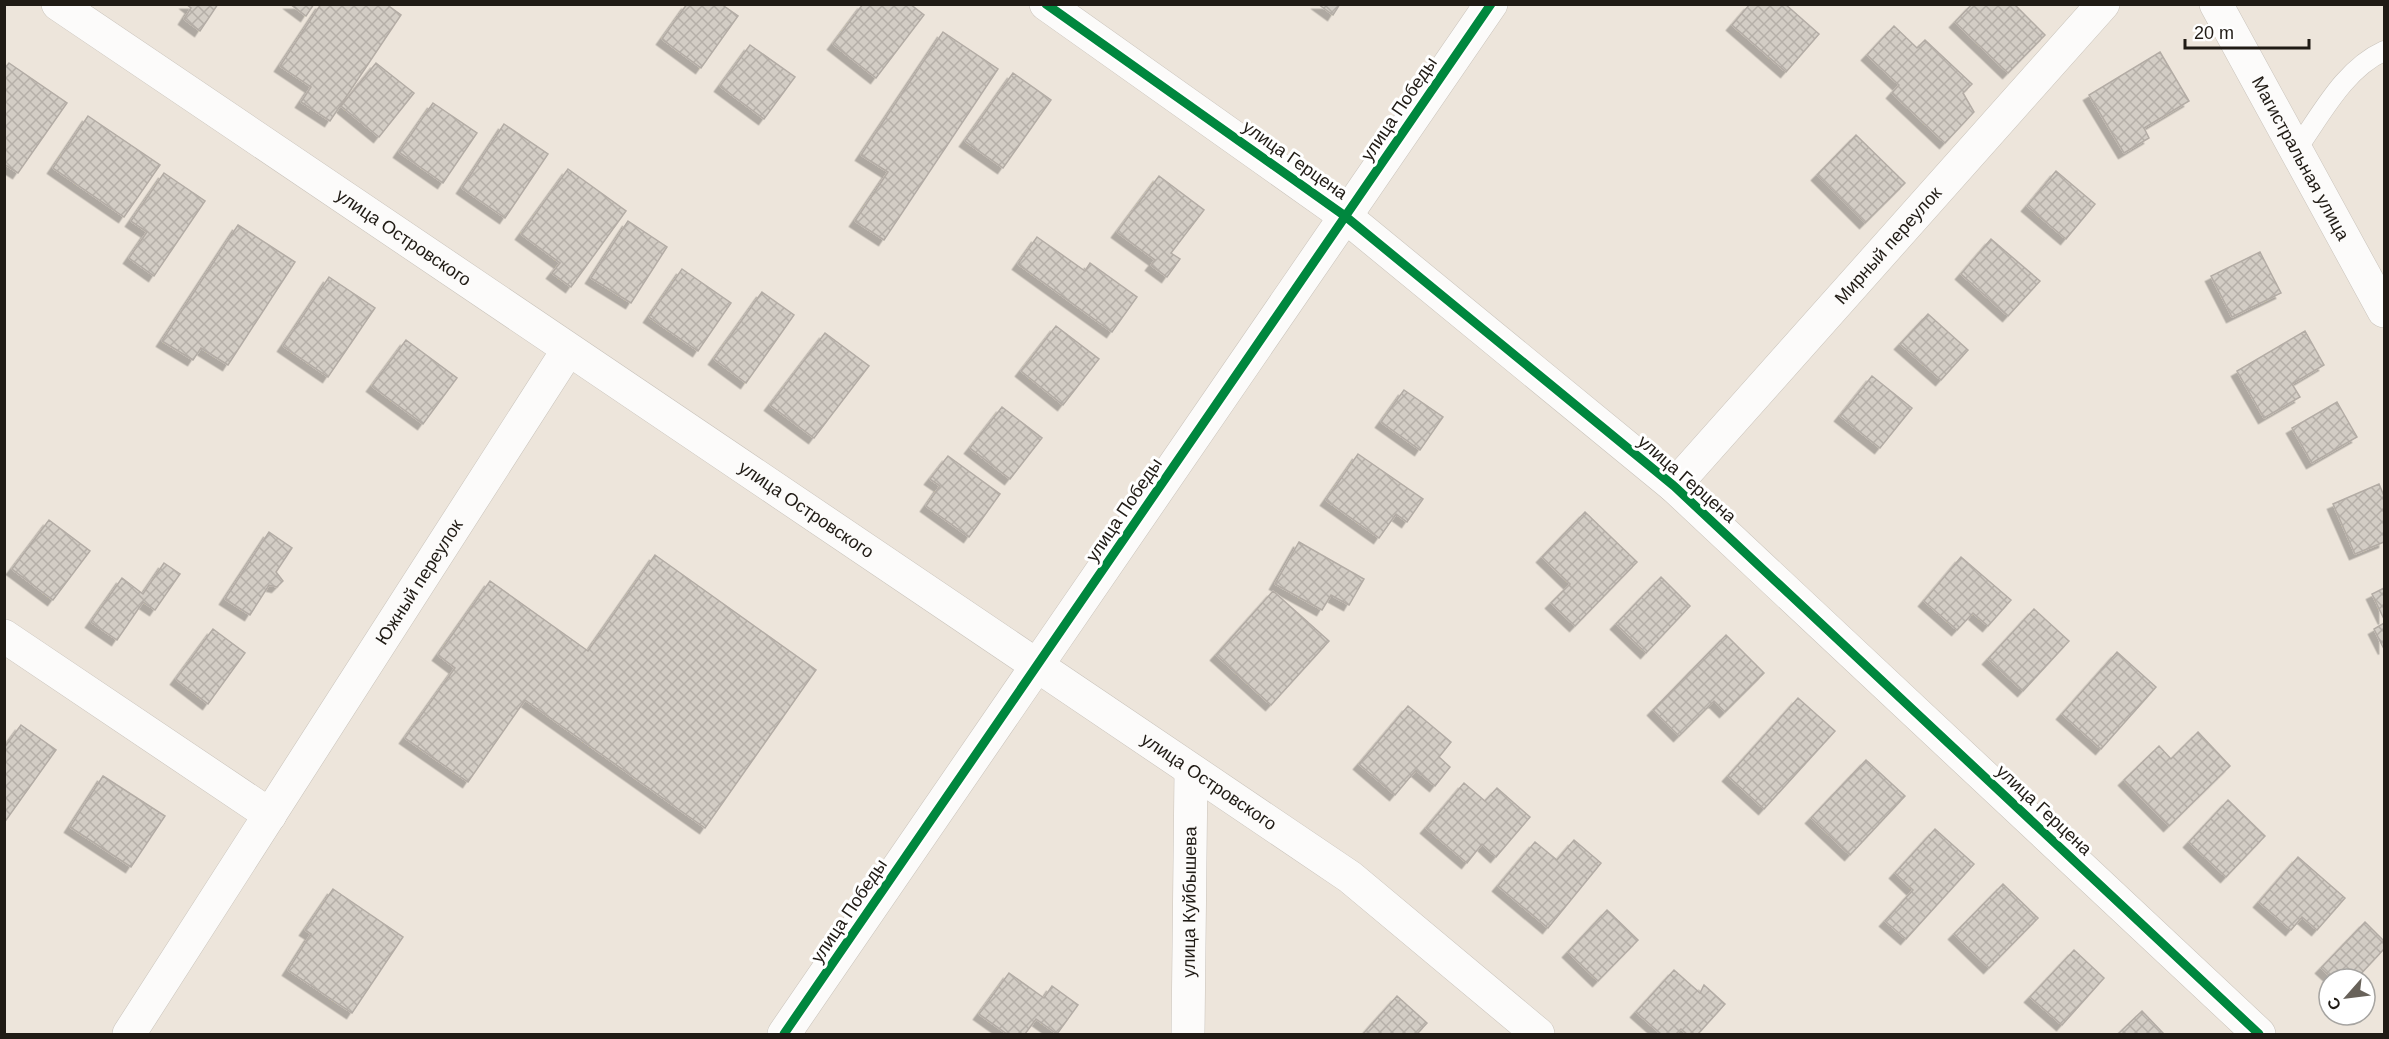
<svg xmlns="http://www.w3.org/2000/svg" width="2389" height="1039" font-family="Arial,sans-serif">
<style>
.building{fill:url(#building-cross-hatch);stroke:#b3aca5;stroke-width:1.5;filter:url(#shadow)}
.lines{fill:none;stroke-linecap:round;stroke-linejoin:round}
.lane-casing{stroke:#c9c3bb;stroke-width:21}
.street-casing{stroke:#c9c3bb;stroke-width:34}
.primary-casing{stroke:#c9c3bb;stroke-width:34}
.lane{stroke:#fcfbfa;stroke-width:20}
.street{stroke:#fcfbfa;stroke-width:33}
.primary{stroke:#fcfbfa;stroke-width:33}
.cycleway-casing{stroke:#fff;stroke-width:13}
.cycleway{stroke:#00873e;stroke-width:9}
.labels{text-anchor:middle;stroke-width:6;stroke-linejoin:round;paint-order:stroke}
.street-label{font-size:18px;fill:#201b15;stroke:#fff}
</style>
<defs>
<pattern id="building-cross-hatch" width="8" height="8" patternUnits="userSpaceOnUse" patternTransform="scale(1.5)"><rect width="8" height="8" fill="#d3cdc5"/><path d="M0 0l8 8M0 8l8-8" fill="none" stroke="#b5afa8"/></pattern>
<filter id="shadow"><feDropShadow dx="-5.5" dy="5.5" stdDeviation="0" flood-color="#0004"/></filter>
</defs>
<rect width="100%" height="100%" fill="#ede5db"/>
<path class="building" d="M186 4H218L200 31 184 19 191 8Z
M290 4H314L306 16Z
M321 4H386L401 15 330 121 301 102 311 87 280 66Z
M687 4H721L738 16 701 68 662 39Z
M863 4H910L924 15 876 78 833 44Z
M1318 4H1340L1333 15Z
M1750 4H1785L1819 34 1786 72 1732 25Z
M1972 4H2014L2045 35 2008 73 1955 22Z
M1894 26 1917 48 1925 40 1972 84 1963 93 1974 112 1945 143 1892 93 1899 85 1867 55Z
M943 32 998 69 884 240 855 221 888 172 861 155Z
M750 45 795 77 764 119 720 86Z
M2160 52 2189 101 2144 128 2149 138 2124 153 2089 95Z
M9 63 67 103 18 173 4 164V69Z
M376 63 414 93 379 137 341 106Z
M1013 73 1051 100 1003 168 965 141Z
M433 103 477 133 443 183 399 152Z
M88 116 160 165 124 217 53 168Z
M504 124 548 154 505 218 462 188Z
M1856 135 1905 183 1865 223 1817 175Z
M568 169 626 211 571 287 552 273 560 263 521 234Z
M2056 171 2095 204 2066 239 2027 206Z
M164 173 205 201 154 276 129 258 147 232 131 221Z
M1159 176 1204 210 1171 253 1180 259 1167 277 1151 265 1155 260 1117 232Z
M628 221 667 247 631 303 591 278Z
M238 225 295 262 228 365 201 348 193 360 162 341Z
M1037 237 1085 271 1090 263 1137 297 1112 332 1018 264Z
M1991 239 2040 281 2008 316 1961 274Z
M2260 252 2281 293 2232 317 2211 276Z
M682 269 731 303 698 351 649 317Z
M329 277 375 308 328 377 283 346Z
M762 292 794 315 746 383 714 359Z
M1928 314 1968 350 1941 380 1900 344Z
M1056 326 1099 359 1063 405 1021 371Z
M2305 331 2324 365 2292 384 2300 397 2264 418 2237 371Z
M825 333 869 366 814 438 770 405Z
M406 340 457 378 423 424 372 386Z
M1872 376 1912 408 1880 448 1840 416Z
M1404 390 1443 417 1420 450 1381 422Z
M2337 402 2357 437 2312 463 2292 428Z
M1002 407 1042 438 1010 479 970 448Z
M1358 454 1423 499 1407 522 1396 514 1379 538 1326 500Z
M948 456 1000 494 969 537 926 506 940 486 930 479Z
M2379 484 2384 496V542L2355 554 2333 504Z
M1585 512 1637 562 1575 626 1551 603 1570 584 1542 557Z
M49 520 90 551 53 600 12 569Z
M269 532 292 548 276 572 283 581 277 587 269 585 250 615 225 599Z
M1299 542 1364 579 1349 605 1331 595 1322 610 1275 584Z
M655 555 816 670 705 828 525 700 468 782 405 738 455 668 438 655 490 581 588 651Z
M1961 557 2011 600 1988 626 1973 613 1957 630 1924 601Z
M164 563 180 574 155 610 143 602 117 640 91 622 122 578 143 594Z
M1661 577 1690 606 1646 653 1616 624Z
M2384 588V619L2372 594Z
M1273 591 1329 641 1271 705 1216 655Z
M2034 609 2069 641 2023 691 1988 659Z
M2384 623V649L2374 629Z
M213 629 245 653 208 704 176 679Z
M1726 635 1764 673 1725 712 1714 701 1679 736 1653 710Z
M2117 652 2156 687 2101 749 2062 714Z
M1798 698 1835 731 1764 809 1728 776Z
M1408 706 1451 742 1439 757 1450 767 1435 786 1416 770 1395 795 1359 764Z
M21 725 56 750 4 823V748Z
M2198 732 2230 766 2169 826 2124 780 2159 746 2171 759Z
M1866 760 1905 796 1850 855 1811 818Z
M103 776 165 816 131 867 70 827Z
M1464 783 1485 801 1497 788 1530 817 1496 857 1482 844 1467 863 1426 828Z
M2228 800 2265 836 2226 877 2189 842Z
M1935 829 1974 864 1906 939 1885 921 1913 890 1895 873Z
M1574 840 1601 863 1548 928 1498 886 1535 842 1557 860Z
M2298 857 2345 898 2317 930 2302 917 2291 930 2259 902Z
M2003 884 2038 918 1989 968 1954 934Z
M333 889 403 937 352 1013 288 970 311 934 305 930Z
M1607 910 1638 940 1598 981 1568 952Z
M2365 922 2384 941V949L2356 979H2333L2321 968Z
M2074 950 2104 978 2062 1025 2030 997Z
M1674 970 1700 993 1704 985 1725 1004 1698 1034H1687L1681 1029 1676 1034H1661L1636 1012Z
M1009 973 1044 998 1052 986 1078 1005 1057 1034 1036 1019 1025 1034H1007L979 1014Z
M1397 996 1427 1023 1417 1034H1363Z
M2142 1011 2164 1034H2118Z"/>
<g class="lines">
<defs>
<path id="lane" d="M2296 150C2321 115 2344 69 2384 51"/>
<g id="street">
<path d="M1046 4 1345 216 1674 486 2259 1034"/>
<path id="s1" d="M2216 4 2384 311"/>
<path id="s2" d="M1674 486 2103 4"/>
<path d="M4 636 270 815"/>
<path id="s3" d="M129 1034 568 350"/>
<path d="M784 1034 1491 4"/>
<path id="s4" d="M1188 1034 1191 771"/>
</g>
<g id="primary">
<path id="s5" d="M58 4 1350 877 1538 1034"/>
</g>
</defs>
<use href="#lane" class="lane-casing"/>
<use href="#street" class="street-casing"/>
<use href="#primary" class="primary-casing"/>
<use href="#lane" class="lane"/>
<use href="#street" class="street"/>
<use href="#primary" class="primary"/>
<defs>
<path id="cycleway" d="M1046 4 1345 216 1674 486 2259 1034
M784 1034 1491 4"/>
</defs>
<use href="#cycleway" class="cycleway-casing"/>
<use href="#cycleway" class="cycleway"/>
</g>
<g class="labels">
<g class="street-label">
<text transform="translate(1399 109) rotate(-56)" y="6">улица Победы</text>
<text dy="6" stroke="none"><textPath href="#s1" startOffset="176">Магистральная улица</textPath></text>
<text transform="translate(1295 160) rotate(35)" y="6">улица Герцена</text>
<text dy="6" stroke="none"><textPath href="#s5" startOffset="417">улица Островского</textPath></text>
<text dy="6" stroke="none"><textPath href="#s2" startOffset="322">Мирный переулок</textPath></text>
<text transform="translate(1687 479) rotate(41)" y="6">улица Герцена</text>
<text transform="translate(1124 510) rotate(-56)" y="6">улица Победы</text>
<text dy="6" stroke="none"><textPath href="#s5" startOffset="903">улица Островского</textPath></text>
<text dy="6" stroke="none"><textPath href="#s3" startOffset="537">Южный переулок</textPath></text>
<text dy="6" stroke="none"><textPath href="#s5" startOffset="1389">улица Островского</textPath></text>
<text transform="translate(2044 810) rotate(43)" y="6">улица Герцена</text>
<text dy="6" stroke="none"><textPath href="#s4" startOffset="132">улица Куйбышева</textPath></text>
<text transform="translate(849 911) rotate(-56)" y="6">улица Победы</text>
</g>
</g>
<rect width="2389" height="1039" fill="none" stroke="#201b15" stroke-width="12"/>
<g transform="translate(2347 997) rotate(242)"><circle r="28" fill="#ffffff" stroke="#a6a4a1" stroke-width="1.5"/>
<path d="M0-4.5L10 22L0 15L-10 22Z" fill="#68625a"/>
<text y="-9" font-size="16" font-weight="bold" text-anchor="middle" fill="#201b15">С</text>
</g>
<path d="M2185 39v9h124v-9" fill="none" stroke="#201b15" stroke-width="3"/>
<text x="2194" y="39" font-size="18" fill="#201b15" stroke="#ffffff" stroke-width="4.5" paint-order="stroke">20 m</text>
</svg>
